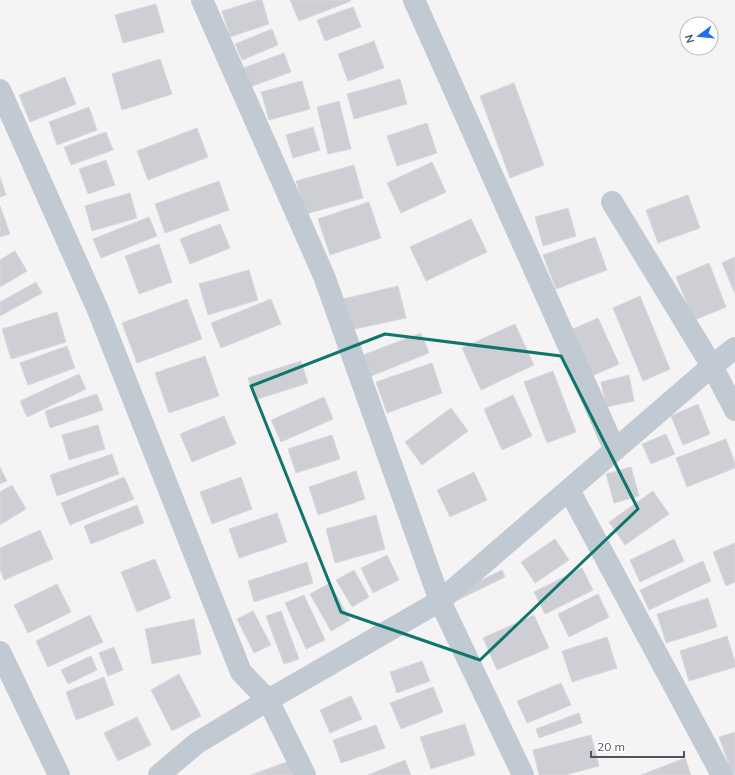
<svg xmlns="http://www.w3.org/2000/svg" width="735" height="775" font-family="Mulish,sans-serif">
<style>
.building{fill:#cdcfd5;stroke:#d7d9de}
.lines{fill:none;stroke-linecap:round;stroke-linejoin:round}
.minor{stroke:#c1cad2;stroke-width:22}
.marked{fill:none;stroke:#0f766e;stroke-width:3;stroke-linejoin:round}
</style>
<rect width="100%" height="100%" fill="#f5f3f3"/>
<path class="building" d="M258 0H262L269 24 230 37 222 11Z
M290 0H350L351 1 299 21Z
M156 4 164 32 123 43 115 15Z
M353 7 361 27 325 41 317 20Z
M272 29 278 45 242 60 235 44Z
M374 41 384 68 348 81 338 54Z
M284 53 291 72 250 87 243 68Z
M160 59 172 94 122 110 112 74Z
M65 77 76 104 30 122 19 95Z
M400 79 407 104 354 119 347 94Z
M302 81 310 109 269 120 261 92Z
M514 83 544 165 510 178 480 96Z
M339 101 351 149 328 154 317 107Z
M89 107 97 130 57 145 49 122Z
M427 123 437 153 397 166 387 136Z
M313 127 320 150 293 158 286 135Z
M197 128 208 157 148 180 137 151Z
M106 132 113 150 71 165 64 147Z
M106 160 115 185 88 194 79 169Z
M432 162 446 192 401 213 387 183Z
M354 165 363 198 306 214 296 181Z
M0 177 6 195 0 197Z
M219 181 229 210 165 233 155 204Z
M130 193 137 218 92 231 85 206Z
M688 195 700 228 658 243 646 210Z
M369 202 381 238 330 255 318 219Z
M0 206 10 234 0 237Z
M568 208 576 236 543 246 535 217Z
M149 217 157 236 101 258 93 239Z
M471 219 487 252 426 281 410 247Z
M220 224 230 248 190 264 180 239Z
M595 237 607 270 556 289 543 255Z
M159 244 172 282 139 294 125 256Z
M15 251 27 271 0 287V260Z
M735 257V294L722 263Z
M709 263 726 307 694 320 676 277Z
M249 270 258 300 208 315 199 284Z
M36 282 42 293 0 316V302Z
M398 286 406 318 350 330 343 299Z
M640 296 670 369 643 381 613 308Z
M187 299 202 339 137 363 122 323Z
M271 299 281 324 221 348 211 323Z
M57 312 66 342 11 359 2 329Z
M598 318 619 364 592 376 571 330Z
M515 324 534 365 481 390 462 348Z
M421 333 429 353 371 376 363 355Z
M67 346 75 368 28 385 20 363Z
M205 356 219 396 169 413 155 373Z
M301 361 308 383 255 400 248 378Z
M432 363 442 393 387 413 376 382Z
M553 371 576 432 547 443 524 382Z
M79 374 86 389 27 417 20 401Z
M629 375 634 401 606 407 601 382Z
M97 394 103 410 50 428 45 411Z
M513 395 532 436 502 450 484 409Z
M324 397 333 419 281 442 271 420Z
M698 404 710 434 683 445 671 416Z
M451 408 468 431 422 465 405 442Z
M224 416 236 444 192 462 180 434Z
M98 425 105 449 69 460 62 435Z
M666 434 675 454 651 464 642 444Z
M332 435 340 459 296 473 288 449Z
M726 439 735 463V468L687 487 676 458Z
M112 454 119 474 57 496 50 475Z
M0 467 7 481 0 484Z
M631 467 639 496 614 503 606 474Z
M356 471 365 499 318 515 309 487Z
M474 472 487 500 450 517 437 490Z
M124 477 134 499 70 525 61 503Z
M241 477 252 509 212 524 200 492Z
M12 485 26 509 0 525V492Z
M653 491 669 514 625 545 609 522Z
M137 505 144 523 91 544 84 526Z
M277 513 287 542 239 558 229 529Z
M376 515 385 549 335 563 326 529Z
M40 530 53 559 4 580 0 569V548Z
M555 539 569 560 535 583 521 562Z
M674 539 684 561 640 582 630 560Z
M735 543V582L726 586 713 552Z
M387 555 399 580 373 593 361 568Z
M155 559 171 598 137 612 121 572Z
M703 561 711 581 649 610 640 590Z
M307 562 313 583 254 602 248 581Z
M582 568 593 590 545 614 534 592Z
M354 570 369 597 352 607 336 580Z
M502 570 505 577 458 600 455 593Z
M330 583 350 620 331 631 310 594Z
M57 584 71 612 28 633 14 605Z
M598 594 609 617 569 637 558 614Z
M304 595 325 640 306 649 285 603Z
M708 598 717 627 666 643 657 614Z
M253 611 271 645 254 653 237 619Z
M281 611 299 659 284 664 266 616Z
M90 615 103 642 48 667 36 641Z
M534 615 549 648 497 670 483 638Z
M194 619 201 654 152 664 145 629Z
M727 636 735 662V667L689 681 680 651Z
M607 637 617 668 572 682 562 651Z
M114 647 123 670 108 676 99 653Z
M91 656 97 670 68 684 61 670Z
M422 661 430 681 397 693 390 672Z
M179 674 201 716 172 731 151 690Z
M104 677 114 705 76 720 66 692Z
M561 683 571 705 527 723 517 701Z
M433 687 443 712 401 729 390 703Z
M351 696 362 719 330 733 320 710Z
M579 713 582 723 539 738 536 729Z
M137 717 151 745 118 761 104 733Z
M465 724 475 755 431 769 420 737Z
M376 725 385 748 341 763 333 740Z
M735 732V774L733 775 719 737Z
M591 735 599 766 566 775H539L533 750Z
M685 758 691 775H641Z
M292 760 297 775H251Z
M405 760 411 775H368Z"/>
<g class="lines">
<path class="minor" d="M202 0 324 276 440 601 523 775
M414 0 615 450
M0 90 98 310 241 672 268 700 305 775
M612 202 712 366 735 410
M569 490 722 775
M0 652 59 775
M159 775 197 743 268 700 440 601 712 366 735 348"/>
</g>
<path class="marked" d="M385 334 561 356 638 509 480 660 341 612 251 386Z"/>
<g transform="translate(699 36) rotate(254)"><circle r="19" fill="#ffffff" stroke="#b7bbc0"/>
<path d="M0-3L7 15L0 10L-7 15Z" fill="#1a73e8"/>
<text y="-6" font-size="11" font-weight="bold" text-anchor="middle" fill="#4a5661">N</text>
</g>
<path d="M591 751v6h93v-6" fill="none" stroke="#4a5661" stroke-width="2"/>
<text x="597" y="751" font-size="12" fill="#4a5661" stroke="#ffffff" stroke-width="3" paint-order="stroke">20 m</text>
</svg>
